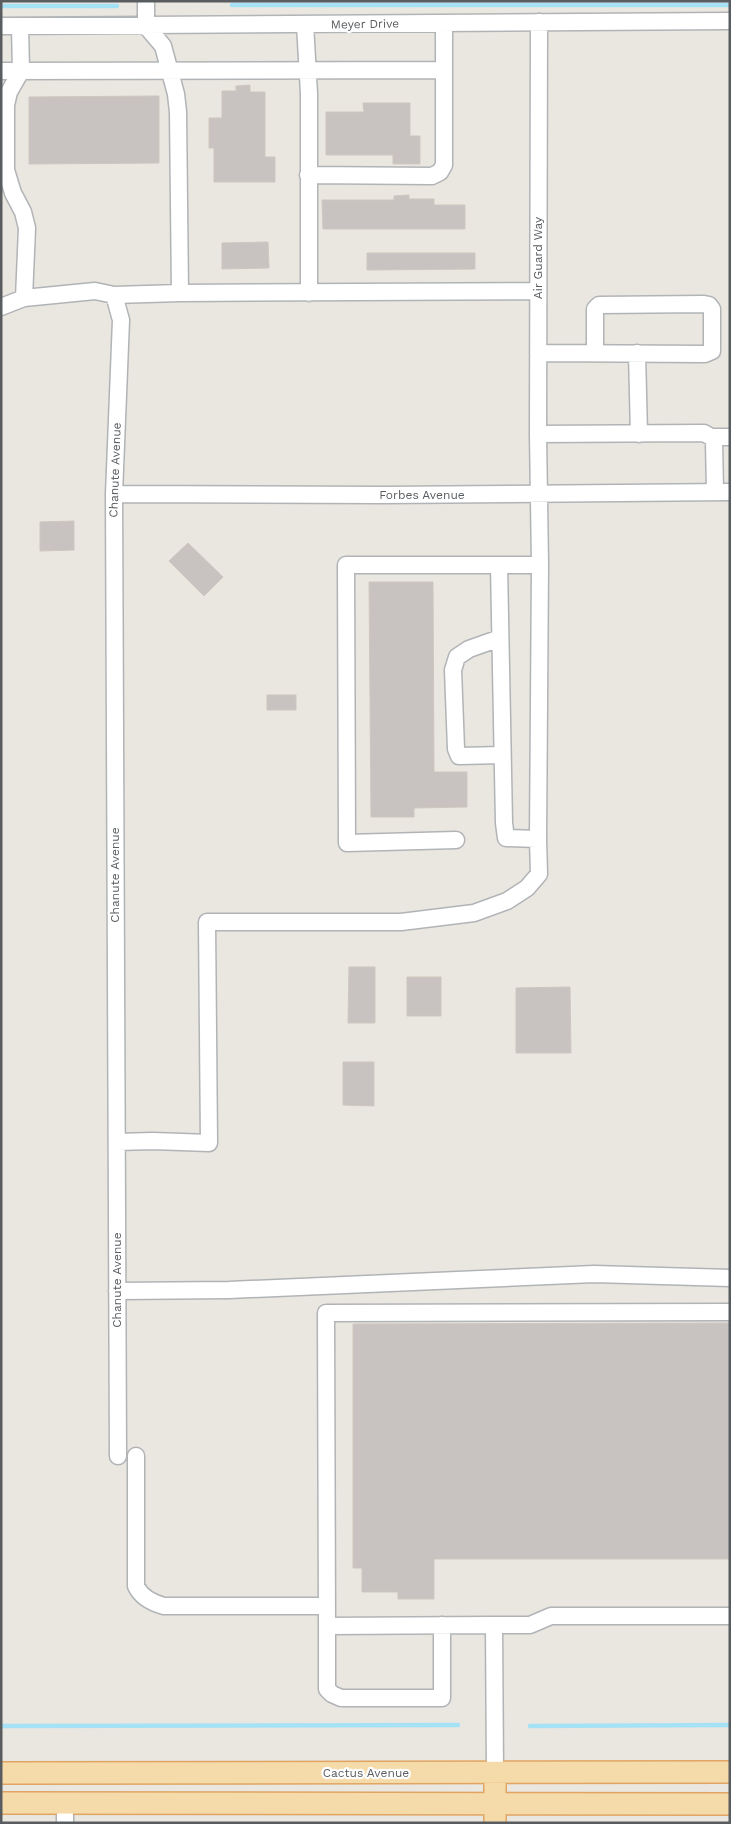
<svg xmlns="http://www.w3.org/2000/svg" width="731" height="1824" font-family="'Work Sans',sans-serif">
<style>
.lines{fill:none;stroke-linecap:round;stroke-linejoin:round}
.stream{stroke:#a6e2f5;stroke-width:4.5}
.building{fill:#c8c3c0;stroke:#cec7bf}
.minor-casing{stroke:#b1b4b7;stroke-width:19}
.major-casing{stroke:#e1a563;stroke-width:24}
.minor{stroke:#fff;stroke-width:16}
.major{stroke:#f5daaa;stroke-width:21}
.labels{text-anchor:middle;stroke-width:4.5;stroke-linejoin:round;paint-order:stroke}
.street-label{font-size:12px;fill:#595d60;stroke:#fff}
</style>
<rect width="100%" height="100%" fill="#eae6e0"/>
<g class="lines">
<path class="stream" d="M232 5H730
M1 6H117
M1 1726 458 1725
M530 1726 730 1725"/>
</g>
<path class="building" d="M250 85V92H265V157H275V182H214V148H209V118H222V91H236V86Z
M159 96V163L29 164V97Z
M363 103H410V136H420V164H393V155H326V112H364Z
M409 195V199H434V205H465V229H323L322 200H394V196Z
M268 242 269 268 222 269V243Z
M367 253H475V269L367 270Z
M74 521V550L40 551V522Z
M188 543 223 577 204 596 169 561Z
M369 582H433L434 772H467V807L414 808V817H371Z
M267 695H296V710H267Z
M349 967H375V1023H348Z
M407 977H441V1016H407Z
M570 987 571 1053H516V988Z
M343 1062H374V1106L343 1105Z
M730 1323V1559H434V1599H398V1592H362V1568H353V1324Z"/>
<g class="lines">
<defs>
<path id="minor" d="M305 24 309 94V293
M1 26 730 21
M20 26 21 71 9 92 6 105V170L13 193 23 212 27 228 24 298
M1 71 444 70
M308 175 432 176 440 172 444 165V23
M180 293 538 291
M114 295 121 320 114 494 118 1456
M1 307 24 298 95 291 114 295 180 293 178 112 176 94 163 46 146 26V1
M538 353 705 354 712 351V309L709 305 704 304 599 305 595 309V353
M637 353 639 434
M538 434 704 433 711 437 714 441 715 492
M711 437H730
M114 494 385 495 730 492
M499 565 504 823 506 838 538 839 540 565
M500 638 469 649 457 657 453 670 456 749 459 756 502 755
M456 840 347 843 346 565H540L538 434 539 22
M117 1142 153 1141 209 1143 207 922H401L474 913 507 901 527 888 539 874 538 839
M117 1291 229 1290 594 1274 730 1278
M136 1456V1586C141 1597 153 1603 164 1606H327
M494 1625H530L551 1616H730
M327 1626V1689L332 1694 341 1698H442V1625
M495 1773 494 1625 327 1626 326 1313 730 1312
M65 1803V1823"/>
<path id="major" d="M1 1773 730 1772
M495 1773V1823
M1 1803 730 1804"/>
</defs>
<use href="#minor" class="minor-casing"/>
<use href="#major" class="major-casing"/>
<use href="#minor" class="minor"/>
<use href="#major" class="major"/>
</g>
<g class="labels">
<g class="street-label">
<text transform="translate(365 24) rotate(-1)" y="4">Meyer Drive</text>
<text transform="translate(538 258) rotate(-90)" y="4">Air Guard Way</text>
<text transform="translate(115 470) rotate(-88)" y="4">Chanute Avenue</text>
<text x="422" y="499">Forbes Avenue</text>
<text transform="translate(115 875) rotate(-90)" y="4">Chanute Avenue</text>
<text transform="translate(117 1280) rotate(-90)" y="4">Chanute Avenue</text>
<text x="366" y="1777">Cactus Avenue</text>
</g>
</g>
<rect width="731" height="1824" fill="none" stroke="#595d60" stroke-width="5"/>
</svg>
